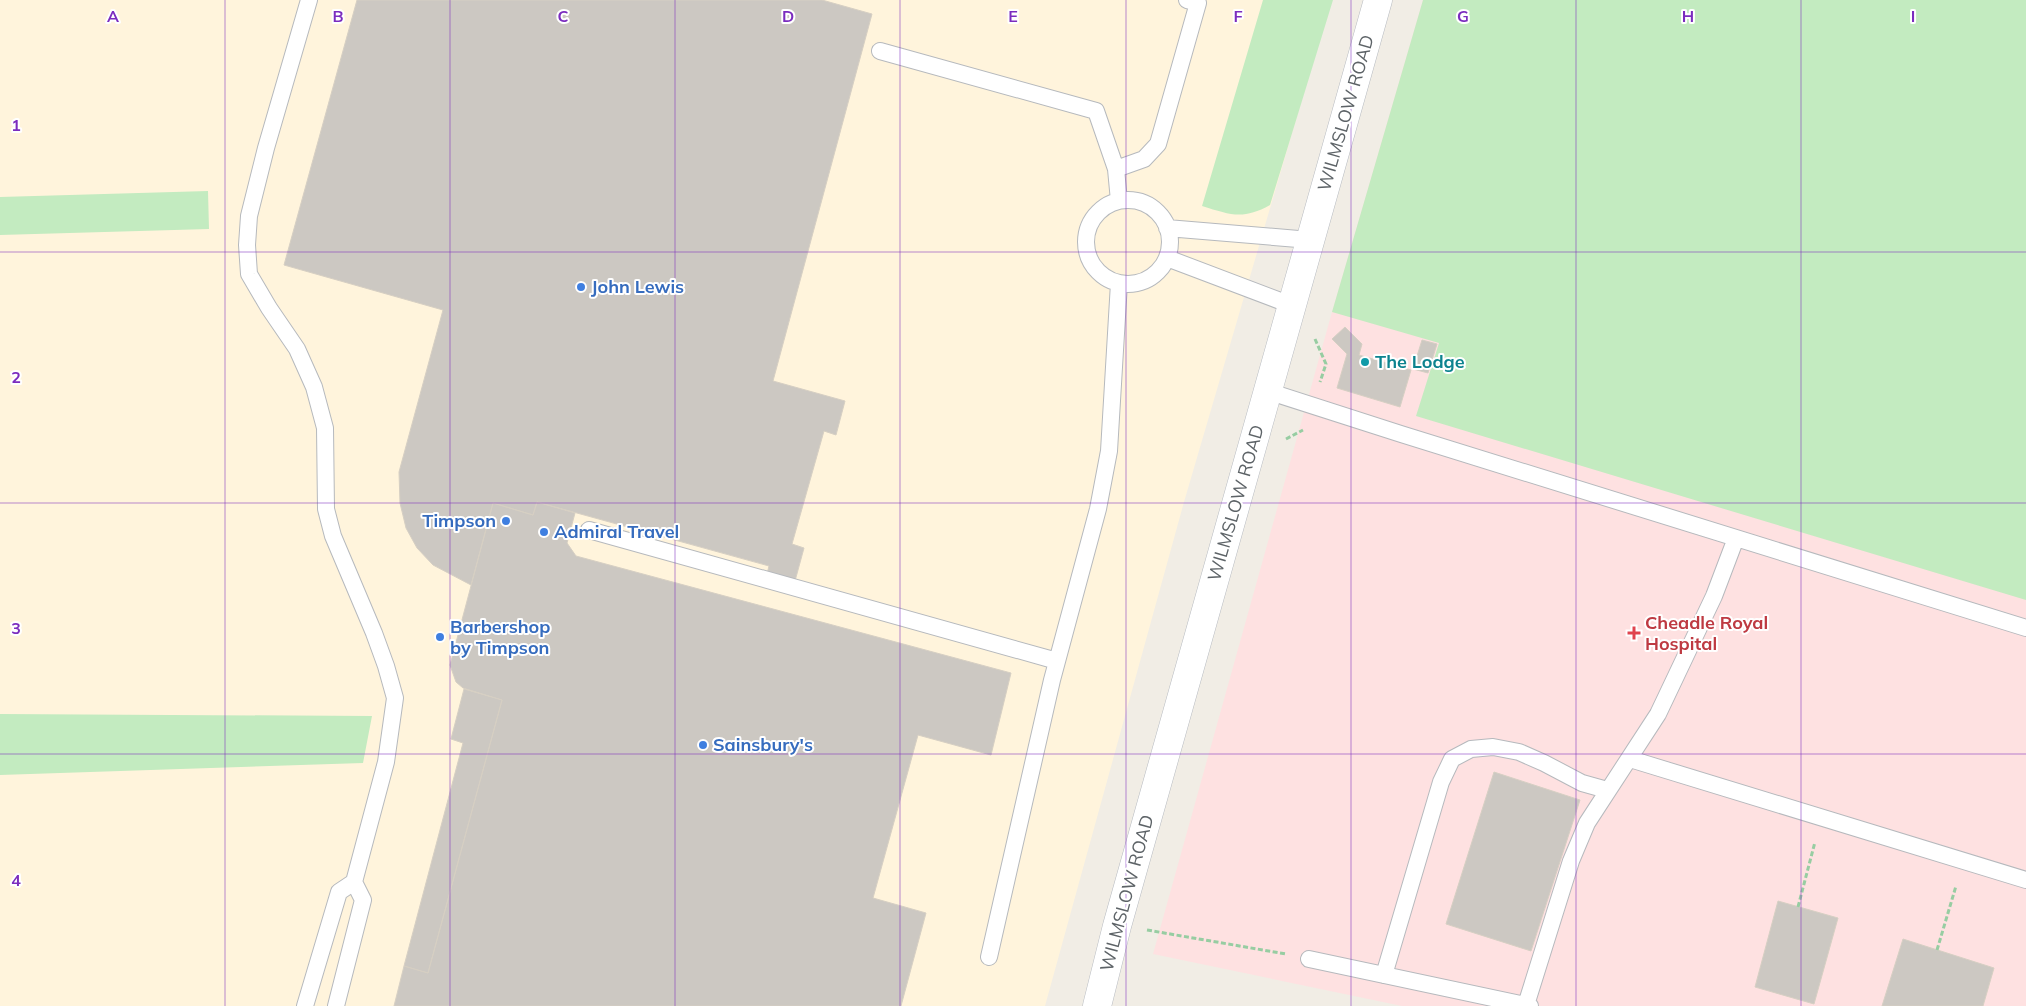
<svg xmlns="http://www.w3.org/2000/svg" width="2026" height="1006" font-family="Mulish,sans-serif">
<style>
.commercial{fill:#fff4dc}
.medical{fill:#fee1e1}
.green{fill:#c3ebc0}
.building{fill:#ccc8c2;stroke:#d6cfc3}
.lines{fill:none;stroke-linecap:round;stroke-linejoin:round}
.lane-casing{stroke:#b6b9bd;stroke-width:18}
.secondary-casing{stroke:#b7bbc1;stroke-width:29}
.path{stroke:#97cda2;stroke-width:3;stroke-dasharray:5 2.5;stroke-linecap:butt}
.lane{stroke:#fff;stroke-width:16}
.secondary{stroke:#fff;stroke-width:28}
.grid{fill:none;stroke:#7b2cbf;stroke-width:1;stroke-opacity:0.55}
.shop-dot{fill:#3f7fe0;stroke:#fff;stroke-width:2}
.culture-dot{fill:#0f9aa8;stroke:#fff;stroke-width:2}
.health-dot{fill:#e0444e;stroke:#fff;stroke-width:2}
.labels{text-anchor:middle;stroke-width:4;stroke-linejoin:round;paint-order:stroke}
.street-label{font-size:18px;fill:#5d6367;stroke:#fff}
.shop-label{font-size:18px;font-weight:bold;fill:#366cbe;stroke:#fff;text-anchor:start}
.culture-label{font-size:18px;font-weight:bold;fill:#0d838f;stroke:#fff;text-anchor:start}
.health-label{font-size:18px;font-weight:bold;fill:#be3a42;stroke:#fff;text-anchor:start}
.grid-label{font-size:16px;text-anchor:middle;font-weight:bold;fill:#7b2cbf;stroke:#fff;stroke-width:4;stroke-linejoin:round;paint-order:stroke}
</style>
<rect width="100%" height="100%" fill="#f1ede5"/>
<path class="commercial" d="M0 0H1331L1184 502 1045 1006H0Z"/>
<path class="medical" d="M1423 0H2026V1006H1402L1153 954 1332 312Z"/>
<path class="green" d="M1263 0H1333L1270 205C1243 220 1231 215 1202 206Z
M1423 0H2026V600L1416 416 1439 343 1332 312Z
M208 191 209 229 0 235V197Z
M0 714 372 716 363 763 0 775Z"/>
<path class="building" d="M357 0H822L872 14 773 381 845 401 836 435 824 431 792 544 804 548 795 581 767 574 769 566 537 502 533 515 493 503 471 585 433 565 417 548 406 528 400 503 399 472 443 310 284 265Z
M1345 327 1362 344 1359 355 1411 370 1400 407 1337 388 1347 354 1332 339Z
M1422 340 1437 344 1428 373 1413 369Z
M537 502 575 513 567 543 576 556 1011 673 991 755 918 735 873 898 926 913 901 1006H394L404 966 428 973 502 700 463 688 456 682 450 665 493 503 533 515Z
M464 689 502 700 428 973 404 966 463 743 451 739Z
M1494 772 1580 800 1531 951 1446 924Z
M1778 901 1838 918 1814 1004 1755 987Z
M1903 939 1994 968 1983 1006H1882Z"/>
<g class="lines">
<defs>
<path id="lane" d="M309 0 266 148 249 216 247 245 249 274 269 308 297 349 314 387 325 428 326 509 333 536 374 633 386 666 395 698 386 762 354 882 363 900 336 1006
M880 51 1096 111 1116 169 1119 201
M1116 169 1144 159 1158 144 1198 3 1187 0
M1086 242a42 42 0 1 1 84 0a42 42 0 1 1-84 0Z
M1167 228 1310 240
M1167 258 1291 305
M1267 391 1401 434 2026 628
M589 530 1057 661
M1630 759 2026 880
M989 957 1052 680 1098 509 1109 451 1119 283
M1309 959 1530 1006
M1384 975 1441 782 1452 759 1471 749 1493 747 1519 752 1544 763 1582 783 1607 790
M1526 1005 1571 861 1587 823 1658 714 1714 596 1736 538
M305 1006 339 892 354 882"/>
<path id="secondary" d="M1097 1006 1117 926 1378 0"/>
</defs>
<use href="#lane" class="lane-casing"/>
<use href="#secondary" class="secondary-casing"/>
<path class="path" d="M1315 339 1326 364 1320 382
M1286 439 1303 430
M1798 907 1815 842
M1147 930 1286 954
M1937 950 1956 886"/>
<use href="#lane" class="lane"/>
<use href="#secondary" class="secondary"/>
</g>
<path class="grid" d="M225 0V1006M450 0V1006M675 0V1006M900 0V1006M1126 0V1006M1351 0V1006M1576 0V1006M1801 0V1006M0 252H2026M0 503H2026M0 754H2026"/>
<g class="shop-dot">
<circle cx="581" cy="287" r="5"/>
<circle cx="506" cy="521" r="5"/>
<circle cx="544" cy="532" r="5"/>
<circle cx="440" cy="637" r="5"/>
<circle cx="703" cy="745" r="5"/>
</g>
<circle class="culture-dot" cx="1365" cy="362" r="5"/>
<path class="health-dot" d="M1631.5 625.5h5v5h5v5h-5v5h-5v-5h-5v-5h5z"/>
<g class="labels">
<g class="street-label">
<text transform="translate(1346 113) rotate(-74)" y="6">WILMSLOW ROAD</text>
<text transform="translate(1236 503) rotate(-74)" y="6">WILMSLOW ROAD</text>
<text transform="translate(1127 893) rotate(-75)" y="6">WILMSLOW ROAD</text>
</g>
<g class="shop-label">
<text x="591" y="293">John Lewis</text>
<text x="496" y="527" text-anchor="end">Timpson</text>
<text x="554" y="538">Admiral Travel</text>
<text x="450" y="633">Barbershop<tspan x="450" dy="21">by Timpson</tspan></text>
<text x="713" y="751">Sainsbury's</text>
</g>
<g class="culture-label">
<text x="1375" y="368">The Lodge</text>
</g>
<g class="health-label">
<text x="1645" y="629">Cheadle Royal<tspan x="1645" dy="21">Hospital</tspan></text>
</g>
</g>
<g class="grid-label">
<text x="113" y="22">A</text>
<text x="338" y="22">B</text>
<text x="563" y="22">C</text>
<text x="788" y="22">D</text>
<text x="1013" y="22">E</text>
<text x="1238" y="22">F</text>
<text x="1463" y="22">G</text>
<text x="1688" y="22">H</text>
<text x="1913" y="22">I</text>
<text x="16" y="131">1</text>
<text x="16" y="383">2</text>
<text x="16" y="634">3</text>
<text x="16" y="886">4</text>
</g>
</svg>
